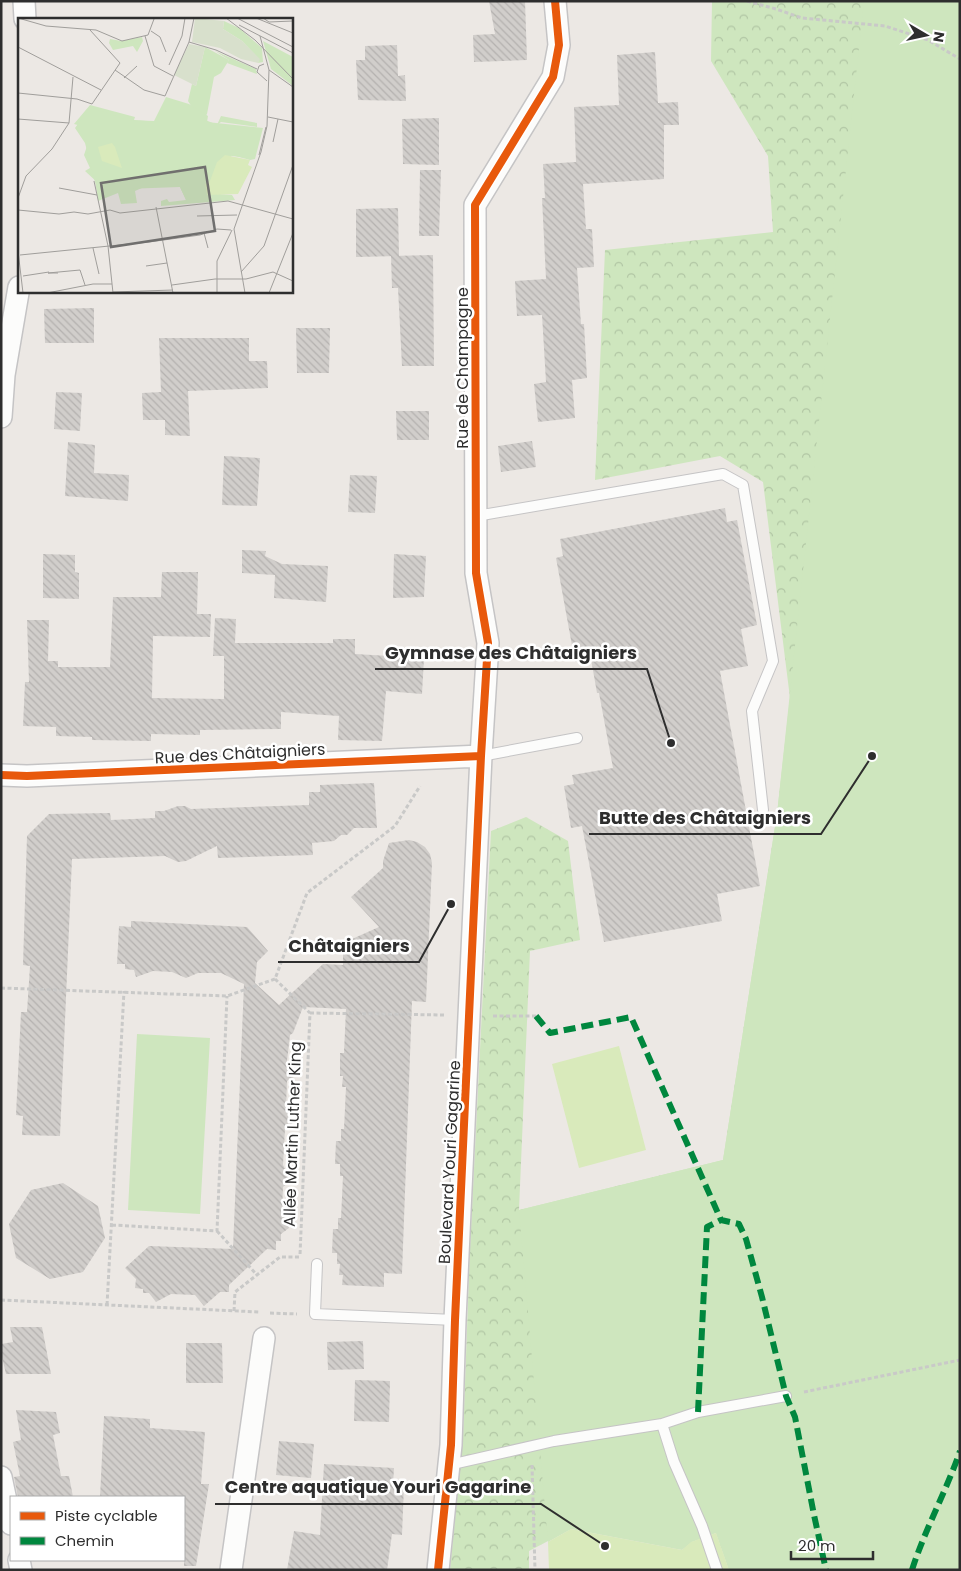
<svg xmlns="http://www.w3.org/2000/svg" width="961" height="1571" font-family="Poppins,sans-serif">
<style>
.forest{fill:url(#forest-crowns)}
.park{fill:#cee6be}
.pitch{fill:#d9eabb}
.building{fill:url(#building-back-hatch)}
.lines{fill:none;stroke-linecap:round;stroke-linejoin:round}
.lane-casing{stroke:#c5c4c5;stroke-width:12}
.street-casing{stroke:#c5c4c5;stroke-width:24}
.path{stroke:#c9c9c8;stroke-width:3;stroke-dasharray:4 2.5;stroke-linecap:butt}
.lane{stroke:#fcfcfb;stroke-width:10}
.street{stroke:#fcfcfb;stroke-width:21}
.quiet{stroke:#00873e;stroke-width:6;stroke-dasharray:12 6;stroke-linecap:butt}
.cycleway-casing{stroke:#fff;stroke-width:11}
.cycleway{stroke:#e8590c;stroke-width:8}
.labels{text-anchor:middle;stroke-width:5;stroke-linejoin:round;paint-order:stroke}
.street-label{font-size:16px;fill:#2e2e2e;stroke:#fff}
.inset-road{fill:none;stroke:#a09e9b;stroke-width:1}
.view{fill:#706f6e;fill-opacity:0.15;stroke:#706f6e;stroke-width:2.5}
.inset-edge{fill:none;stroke:#2e2e2e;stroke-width:2.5}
.leader{fill:none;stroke:#2e2e2e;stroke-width:2}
.callout-dot{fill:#2e2e2e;stroke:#fff;stroke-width:2}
.callout-label{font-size:18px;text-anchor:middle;font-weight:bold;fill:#2e2e2e;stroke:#fff;stroke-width:5;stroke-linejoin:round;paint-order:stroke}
</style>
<defs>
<pattern id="forest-crowns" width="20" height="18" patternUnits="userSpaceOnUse" patternTransform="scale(1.25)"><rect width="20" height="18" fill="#cee6be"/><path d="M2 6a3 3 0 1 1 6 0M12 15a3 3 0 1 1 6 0" fill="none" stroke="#b1c6a4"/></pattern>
<pattern id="building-back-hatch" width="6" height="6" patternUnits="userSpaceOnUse" patternTransform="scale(1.25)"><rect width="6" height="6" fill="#d1cecb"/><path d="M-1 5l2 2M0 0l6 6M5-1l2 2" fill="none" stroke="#b4b1af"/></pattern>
</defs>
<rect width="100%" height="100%" fill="#ece8e4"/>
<path class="forest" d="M712 1H960V1570H729L716 1533 571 1529 529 1551V1570H450L463 1438 470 1249 491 831 526 817 568 841 580 940 530 951 519 1210 723 1160 777 814 790 698 763 482 720 456 595 480 605 250 773 232 768 156 711 61Z"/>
<path class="park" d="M864 1H960V1570H729L716 1533 692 1542 682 1550 571 1529 548 1542 519 1210 723 1160 777 814Z
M137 1034 210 1038 200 1214 128 1210Z"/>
<path class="pitch" d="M619 1046 646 1150 579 1168 552 1064Z
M571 1529 682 1550 691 1542 716 1533 729 1570H549L548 1542Z"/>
<path class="building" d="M489 1H525L527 60 474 62 473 35 495 34Z
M397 45 398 76 405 75 406 101 358 100 356 60H365V46Z
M655 52 658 103 678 102 679 125H664V179L583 184 586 229H592L594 267 577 268 581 324H584L587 378 572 380 575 418 538 422 534 384 546 382 542 315 517 316 515 281 546 279 542 198H545L543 164 576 162 574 107 619 105 617 55Z
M439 118V165L403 164 402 119Z
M420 170H441L439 236H419Z
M398 208 399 256 356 257V209Z
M433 255 434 366H402L398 288H392L391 256Z
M94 308V343H45L44 309Z
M296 328H330L329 373H297Z
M159 338H249V361H267L268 388 188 391 190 436 165 435V420H143L142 393 161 392Z
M56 392 82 393 80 431 54 429Z
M396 411H429V440H397Z
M532 441 536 467 501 472 498 446Z
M68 442 95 445 94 473 129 475 128 501 65 496Z
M224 456 260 458 257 506 222 505Z
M350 475 377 476 375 513 348 512Z
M725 508 727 522 737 520 757 625 741 629 748 666 720 671 760 886 717 894 722 921 604 942 582 826 571 828 564 786 574 784 572 775 613 768 599 693H597L591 659 575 662 556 558 563 556 560 539Z
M242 550 266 551 265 556 282 564 328 566 326 602 274 598 275 575 242 573Z
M43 554 75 555V572L79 573V599L43 598Z
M394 554 426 556 424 597 393 598Z
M162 572H198L197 614H211L210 637 153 636 152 698 224 699V656H213L215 618 236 619 235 643H333V639H355V654L424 658 422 694 386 691 382 741 338 740 339 716 281 712V729L200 730V735L151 734V741L92 740V737L56 736V727L23 726 25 682H29L27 620H49L48 661H58V667H110L113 597H161Z
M374 783 377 828H354L347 835H341L334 841 312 843 313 855 218 858 217 846 186 861 178 862 165 856 72 859 60 1136 22 1135 23 1116 16 1115 21 1012H27L30 966 23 965 27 836 49 814 110 813 111 820 155 818V811H164L178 806H185L191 809 309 805V792H320V785Z
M409 840 417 842 425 847 430 854 432 863 426 1002 412 1001 402 1274 384 1273V1287L342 1285 343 1275H339L340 1264H337V1253H332L333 1229H338V1218H341L343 1176H340V1164H335L336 1141H341V1129H344L346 1087H342L343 1076H340V1053H344L346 1009 303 1007 293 1033 290 1035 287 1061 294 1077 287 1081 286 1109 293 1123 285 1129 283 1165 291 1180 283 1187 282 1212 289 1228 281 1234V1241H276V1250L267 1249 229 1285V1292H220L204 1306 195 1295 171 1294 156 1302 149 1293H143V1289L135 1288 136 1279 125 1268 149 1246 233 1249 244 984 221 973H198L186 978 172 972 153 971 136 977 134 970 125 969V964H117L119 926 131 927V921L247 927 268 951 257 962 255 983 279 1005 323 964 343 965V943L379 927 351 897 383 868V861L389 843Z
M63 1183 98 1206 105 1238 83 1272 50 1279 16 1258 9 1224 31 1190Z
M10 1327H42L51 1374H6L1 1353V1344L13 1342Z
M363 1341 364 1369 328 1370 327 1342Z
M186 1343H222L223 1383H186Z
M355 1380 390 1381 389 1422 354 1421Z
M16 1410 56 1412 60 1433 53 1435 61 1476H69L73 1497H18L14 1477 20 1476 13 1442 21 1440Z
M104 1416 150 1419V1428L205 1432 201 1484H209L196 1566H184V1497H100Z
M279 1441 314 1444 311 1478 276 1475Z
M324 1464 394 1468 393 1484 404 1485 402 1535 392 1534 387 1570H287L294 1531 320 1535Z"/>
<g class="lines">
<defs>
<path id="lane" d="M476 516 723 474 743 485 773 661 752 711 763 810
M481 756 577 738
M317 1264 315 1314 455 1320
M662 1424 674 1462 702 1526 717 1570
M449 1465 554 1441 662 1424 698 1412 786 1396"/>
<path id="street" d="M24 1 25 19
M1 417 4 375 19 287
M1 775 27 776 481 756
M1 1477 11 1524
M19 1560 21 1570
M231 1570 264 1338
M438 1570 451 1445 455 1320 481 756 488 643 476 573 475 205 553 77 559 45 555 1"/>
</defs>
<use href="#lane" class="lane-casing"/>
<use href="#street" class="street-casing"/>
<path class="path" d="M747 1 776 9 802 18 885 26 928 40 960 59
M275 979 310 1013 300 1255
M1 988 227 996 275 979 307 893 395 826 420 786
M310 1013 445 1015
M493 1016H536
M112 1225 217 1231 227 996
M217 1231 257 1275
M1 1300 259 1312
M107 1305 124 991
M234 1311 235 1292 280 1257H299
M270 1313 297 1314
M804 1392 960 1360
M532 1465 535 1570"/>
<use href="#lane" class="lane"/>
<use href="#street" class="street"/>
<path class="quiet" d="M536 1016 550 1033 631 1017 721 1220
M698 1412 707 1227 721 1220 739 1224 746 1239 762 1297 786 1396 795 1417 814 1515 826 1570
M912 1570C925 1529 946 1492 960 1451"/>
<defs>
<path id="cycleway" d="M1 775 27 776 481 756
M438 1570 451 1445 455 1320 481 756 488 643 476 573 475 205 553 77 559 45 555 1"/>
</defs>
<use href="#cycleway" class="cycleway-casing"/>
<use href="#cycleway" class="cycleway"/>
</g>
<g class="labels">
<g class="street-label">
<text transform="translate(462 368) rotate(-90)" y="6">Rue de Champagne</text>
<text transform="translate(240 753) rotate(-3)" y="6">Rue des Châtaigniers</text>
<text transform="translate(292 1134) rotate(-88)" y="6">Allée Martin Luther King</text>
<text transform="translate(449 1162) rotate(-87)" y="6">Boulevard Youri Gagarine</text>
</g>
</g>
<g transform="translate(18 18)">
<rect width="275" height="275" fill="#ece8e4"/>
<path d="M197 33 238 51 239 56 209 45 211 42Z" fill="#cee6be"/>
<path d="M206 3 221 10 244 30 245 44 240 45 241 41 224 23 205 11ZM124 19 125 23 119 34 115 28 95 32 91 25 92 21 103 23ZM245 23 275 39V68L253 51ZM187 29 211 42 203 55 196 59 189 96 185 101 197 106 193 119 170 83 174 66 178 68ZM72 87 117 99 116 102 129 103 133 108 111 135 97 129 90 120H80L81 140 90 156 87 158 94 161 134 152H166L183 148 199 133 208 130 237 141 207 137 199 144 192 163 187 166 188 175 214 177 217 182 143 188V183L149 181 151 184 168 182 162 169 133 166 117 173 119 185 103 186 100 175 80 183 78 168 81 166 67 153 72 150 66 137 69 128 65 114 68 109 56 106ZM203 98 239 105V109L203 104 199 107Z" fill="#cee6be"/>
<path d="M177 0 206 3 205 11 224 23 242 41 240 45 223 41 202 30 174 24ZM171 26 187 29 178 68 156 57Z" fill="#d8e0cc"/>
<path d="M148 79 171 86 190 98 189 104 245 110 237 141 232 142 214 137 189 168V177L168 182 162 169 79 172 67 125 57 110 72 89 109 102 136 103Z" fill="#cee6be"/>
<path d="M94 125 97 129 104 150 84 143 80 129ZM207 137 232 142 230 147 234 149 220 176 189 177 187 166 192 163 199 144Z" fill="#d9eabb"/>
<path class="inset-road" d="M0 0 28 8 78 12 104 23 130 17 136 1M208 0 237 22 275 61M219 0 275 29M238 0 275 15M245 0 251 4 275 3M221 7 275 35M133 13 142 19 148 34M127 18 136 48 155 58M171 24 198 32 239 51M0 29 83 72M246 46 241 48 239 54 249 63M151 47 164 18 167 0M97 52 126 72 147 78 171 24 176 0M251 52 275 69M106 60 119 48M0 75 59 81 74 86 102 45 72 12M250 99 275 104M0 101 51 105M255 124 260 101M241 137 248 109M76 163 90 228 95 275M41 170 79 177M0 180 8 158 34 131 51 105 55 59M138 189 155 275M0 192 41 196 56 194 70 196 92 192 102 195 210 183 275 201M179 198 219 197M186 215 190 230M75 230 81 256M0 233 5 275M2 237 131 224 182 217 199 211 213 212M128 248 149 245M223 254 246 228 275 147M40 255H30L62 252 67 267M5 258 31 254M154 267 197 261H228L255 254 275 263M95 274 155 272M29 275 75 266H94M199 275V243L214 212M227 275 216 211 243 134 249 108 251 52 242 18M251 275 275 215"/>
<path class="view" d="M187 149 197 213 93 229 83 165Z"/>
<rect width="275" height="275" class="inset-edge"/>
</g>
<path class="leader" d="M671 743L647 669H375M872 756L821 834H589M451 904L419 962H278M605 1546L541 1504H215"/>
<g class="callout-dot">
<circle cx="671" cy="743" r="5"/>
<circle cx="872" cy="756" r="5"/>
<circle cx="451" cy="904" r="5"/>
<circle cx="605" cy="1546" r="5"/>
</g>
<g class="callout-label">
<text x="511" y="659">Gymnase des Châtaigniers</text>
<text x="705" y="824">Butte des Châtaigniers</text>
<text x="349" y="952">Châtaigniers</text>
<text x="378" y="1493">Centre aquatique Youri Gagarine</text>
</g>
<rect width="961" height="1571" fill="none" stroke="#2e2e2e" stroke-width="5"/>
<rect x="10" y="1496" width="175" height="65" fill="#ffffff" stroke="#ababab"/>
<rect x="20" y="1512" width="25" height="8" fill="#e8590c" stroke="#ababab"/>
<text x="55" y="1521" font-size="15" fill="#2e2e2e">Piste cyclable</text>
<rect x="20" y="1537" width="25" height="8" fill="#00873e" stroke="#ababab"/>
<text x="55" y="1546" font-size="15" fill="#2e2e2e">Chemin</text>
<g transform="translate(926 35) rotate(99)" stroke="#ffffff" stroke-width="4" paint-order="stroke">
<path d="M0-4L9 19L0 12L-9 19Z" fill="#2e2e2e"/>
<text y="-8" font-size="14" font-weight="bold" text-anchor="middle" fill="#2e2e2e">N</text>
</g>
<path d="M791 1551v8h82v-8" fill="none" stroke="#2e2e2e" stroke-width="2.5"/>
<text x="798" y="1551" font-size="15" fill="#2e2e2e" stroke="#ffffff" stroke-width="4" paint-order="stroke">20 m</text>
</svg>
